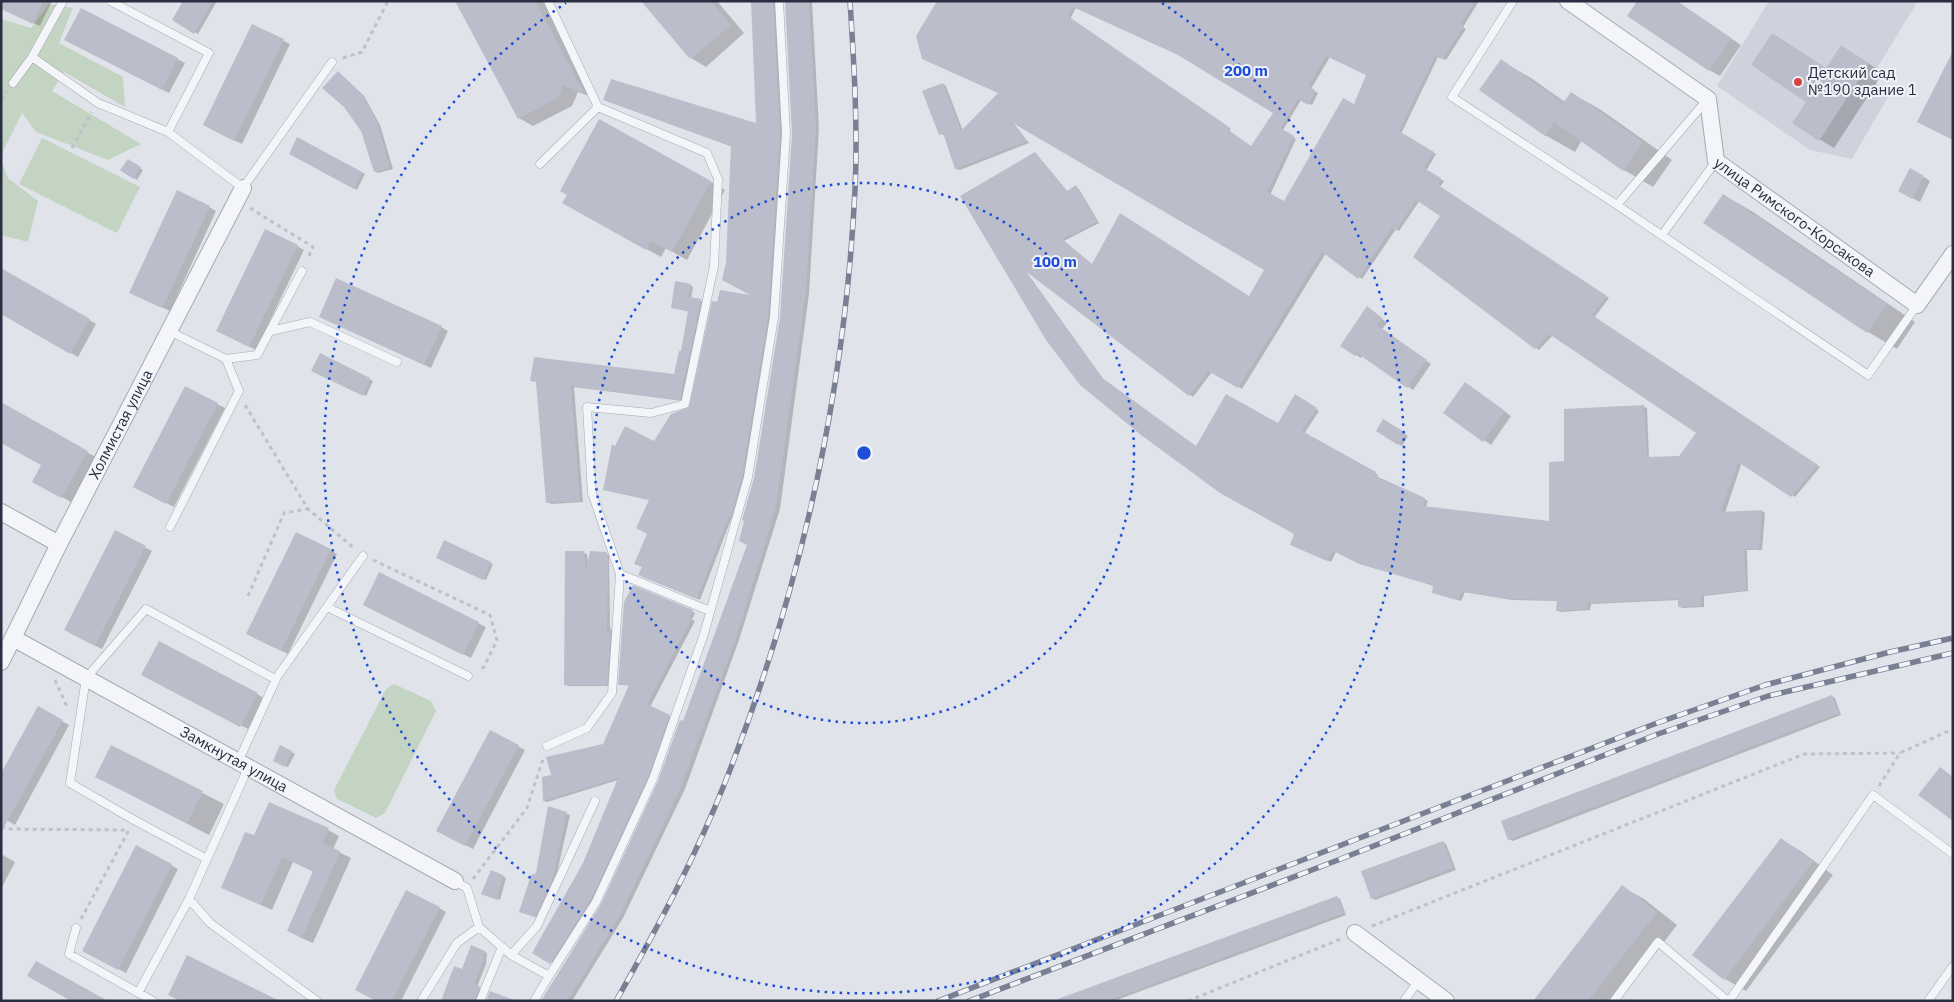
<svg xmlns="http://www.w3.org/2000/svg" width="1954" height="1002" font-family="'IBM Plex Sans',sans-serif">
<style>
.built{fill:#cfd2dc}
.green{fill:#c4d4c2}
.shadow{fill:#0003;fill-rule:evenodd}
.building{fill:#bbbeca;fill-rule:evenodd}
.lines{fill:none;stroke-linecap:round;stroke-linejoin:round}
.lane-casing{stroke:#a6a9b5;stroke-width:9}
.street-casing{stroke:#a6a9b5;stroke-width:18}
.path{stroke:#bfc1c9;stroke-width:3;stroke-dasharray:4 4;stroke-linecap:butt}
.lane{stroke:#f4f5f8;stroke-width:8}
.street{stroke:#f4f5f8;stroke-width:16}
.rail-casing{stroke:#7a8094;stroke-width:5.5}
.rail{stroke:#f1f3f8;stroke-width:4;stroke-dasharray:11;stroke-linecap:butt}
.ring{fill:none;stroke:#1d4ed8;stroke-width:2.5;stroke-dasharray:2.5 5}
.poi-dot{fill:#d24643;stroke:#f1f3f8;stroke-width:2}
.labels{text-anchor:middle;stroke-width:4;stroke-linejoin:round;paint-order:stroke}
.poi-label{font-size:15px;fill:#292e43;stroke:#f1f3f8;text-anchor:start}
.street-label{font-size:15px;fill:#292e43;stroke:#f1f3f8}
.centre{fill:#1d4ed8;stroke:#f1f3f8;stroke-width:2.5}
.ring-label{font-size:15px;text-anchor:middle;font-weight:bold;fill:#1d4ed8;stroke:#f1f3f8;stroke-width:4;stroke-linejoin:round;paint-order:stroke}
</style>
<rect width="100%" height="100%" fill="#e1e3ea"/>
<path class="built" d="M1769 1H1918L1871 78 1889 95 1852 159 1810 150 1717 86Z"/>
<path class="green" d="M49 4 73 8 59 43 123 77 125 107 64 72 52 91 141 144 108 160 36 132 22 113 1 155V19L31 28Z
M42 138 140 187 117 233 19 184Z
M1 160 8 178 38 201 28 242 1 235Z
M394 684 431 701 436 711 385 813 376 818 337 799 334 790 386 689Z"/>
<path class="shadow" d="M1 1H52L40 26 1 8Z
M184 1H217L198 34 174 20Z
M457 1H545L597 99 578 92 572 106 533 126 519 118Z
M643 1H717L744 33 706 67 691 58Z
M753 1H778L784 136 772 319 746 478 735 517H732L700 600 643 577 649 534 651 500 604 490 616 447 655 443 687 411 756 298 727 262 733 147 608 101 757 124Z
M786 1H812L819 128 809 294 780 509 739 640 685 789 623 918 572 1001H541L602 905 659 782 684 723 748 545 755 478 781 318 793 134Z
M934 1H1479L1463 27 1466 29 1446 60 1438 57 1401 134 1436 154 1426 171 1444 181 1440 187 1609 298 1594 318 1820 467 1795 497 1742 462 1725 513 1762 511 1765 513 1762 550H1747L1748 591 1704 596V607L1682 608 1679 606V600L1591 604 1590 610 1560 612 1557 610 1558 601 1512 600 1465 592 1461 601 1436 594 1434 586 1364 565 1336 552 1331 562 1294 546 1296 533 1142 434 962 196 1035 153 1068 192 1076 187 1079 189 1099 223 1064 241 1093 265 1250 298 1266 269 1011 120 1029 143 960 170 956 169 945 135 940 134 943 84 946 86 963 131 999 93 938 3ZM1076 8 1182 56 1275 112 1251 147 1229 132 1231 129 1070 19ZM1330 57 1368 75 1354 106 1284 202 1270 195 1296 139 1283 130 1301 100 1312 105 1318 93 1311 89ZM1420 200 1442 216 1536 348 1539 350 1553 335 1698 433 1680 457 1649 458 1647 408 1644 407 1565 410V462L1551 522 1426 507 1428 501 1377 477 1378 475 1304 434 1319 411 1296 396 1278 425 1197 448 1104 380 1025 270 1193 397 1212 372 1242 389 1326 253 1362 279 1396 229 1399 231Z
M1676 1 1741 45 1720 76 1709 70Z
M81 9 185 63 169 93 73 43Z
M253 25 290 44 242 144 211 129Z
M1773 34 1827 69 1856 55 1883 73 1834 148 1819 139 1808 101Z
M1501 61 1531 78 1565 102 1571 93 1601 110 1672 160 1653 187 1624 170 1582 140 1575 152 1545 135Z
M341 75 364 96 380 125 393 169 378 173 375 171 362 130Z
M298 139 365 174 357 190 291 154Z
M128 160 143 170 137 180 122 170Z
M1924 177 1930 181 1920 202 1906 195Z
M711 182 725 190 687 260 666 248 661 257 578 211Z
M1724 195 1753 212 1915 322 1897 349 1868 332 1705 223Z
M209 207 216 211 170 311 137 296Z
M297 246 304 250 256 350 224 334Z
M1 269 96 324 78 357 1 313Z
M690 285 693 287 691 299 704 302 683 401 574 387 583 502 551 504 548 502 538 382 532 380 675 375 682 352 689 312 672 307Z
M1373 311 1387 323 1382 329 1431 364 1413 390 1363 356 1361 358 1341 346Z
M327 320 441 327 448 331 431 368Z
M321 355 373 381 366 396 315 372Z
M186 388 225 408 174 507 142 490Z
M1472 388 1511 416 1491 445 1445 413Z
M1 404 108 464 83 509 34 481 43 465Z
M1384 421 1408 436 1402 446 1378 431Z
M115 532 152 551 102 649 72 634Z
M330 550 337 554 288 654 255 638Z
M584 553 587 554 588 565 606 553 609 555 610 628 613 631 610 686H568L565 684Z
M441 559 490 563 493 564 486 580Z
M379 574 486 627 471 658 371 609Z
M692 611 695 613 692 620 695 621 650 707 672 718 651 779 594 901 554 964 534 952 584 864 618 780 547 802 544 801 553 776 604 745 629 686 619 684Z
M150 678 257 694 264 698 248 729Z
M1832 696 1835 698 1841 715 1513 841 1509 839Z
M38 708 69 725 15 825 1 817Z
M491 732 525 750 473 849 438 831Z
M111 746 224 804 209 835 96 777Z
M281 746 295 754 288 767 274 760Z
M549 808 570 815 555 882 538 918 520 912 538 874Z
M328 830 339 836 333 849 351 858 313 943 299 937 314 872 293 862 272 910 222 887 255 837Z
M1781 839 1802 852 1833 875 1746 991 1725 979Z
M1443 842 1446 844 1456 870 1375 900 1372 898Z
M1 854 15 862 1 889Z
M171 865 178 869 126 973 90 954Z
M503 876 506 878 500 900 486 895Z
M1622 887 1644 899 1677 925 1619 1001H1539Z
M1337 897 1340 899 1346 915 1114 1001H1086Z
M439 908 446 912 401 1001H378Z
M484 952 487 953 486 964 477 987 482 989 478 1001H442L462 971Z"/>
<path class="building" d="M1 1H43L33 24 1 9Z
M183 1H213L194 34 172 20Z
M455 1H535L584 93 563 85 558 98 518 119Z
M641 1H711L731 25 690 59Z
M751 1H773L780 134 768 316 742 476 731 516H729L697 599 638 575 642 567 634 564 647 534 636 528 649 500 603 490 612 444 615 446 625 426 654 441 671 414 689 407 712 301 717 302 720 290 750 295 722 280 726 262 731 144 730 146 603 100 611 79 756 123Z
M785 1H809L816 126 806 291 776 507 736 638 681 787 620 916 567 1001H541L601 904 658 781 680 720 683 721 747 545 739 541 744 521 742 520 754 478 780 317 792 134Z
M937 1H1475L1461 24 1464 26 1442 59 1435 56 1399 131 1434 152 1424 168 1441 178 1438 185 1607 296 1592 315 1818 465 1791 497 1738 462 1721 512 1762 510 1759 549H1744L1746 590 1701 595V606L1678 607V599L1588 603 1587 609 1556 611 1557 600 1508 599 1462 592 1458 600 1432 593 1433 585 1359 564 1333 551 1327 561 1290 545 1294 534 1220 493 1141 435 1080 385 1046 340 960 196 1035 152 1067 191 1076 185 1097 222 1062 239 1092 264 1120 213 1249 296 1264 270 1011 122 1027 141 955 169 943 133 939 135 922 91 943 83 961 131 998 93 922 59 916 36ZM1073 7 1178 55 1273 113 1251 146 1227 129 1229 127 1068 16ZM1326 56 1366 75 1354 104 1343 98 1284 201 1267 192 1294 136 1281 128 1298 99 1308 105 1315 90 1308 86ZM1416 200 1440 216 1413 257 1535 349 1549 334 1696 433 1679 456 1647 457 1644 405 1564 409V461L1549 462V521L1423 506 1425 498 1374 475 1376 472 1302 431 1317 408 1295 394 1278 423 1226 394 1196 446 1101 377 1024 270 1189 396 1208 371 1238 388 1322 252 1358 279 1392 228 1396 231Z
M1637 1H1677L1731 38 1709 71 1627 16Z
M81 8 178 58 162 90 64 40Z
M252 24 284 39 234 141 203 125Z
M1772 33 1826 68 1841 45 1869 64 1819 141 1792 123 1806 102 1751 65Z
M1953 51V140L1917 122Z
M1501 59 1563 103 1571 92 1643 142 1623 171 1554 122 1545 136 1479 90Z
M338 71 361 93 377 122 390 168 374 172 361 131 344 107 322 88Z
M599 119 711 181 672 252 651 241 646 250 562 203 567 195 560 191Z
M297 137 362 172 354 189 289 154Z
M128 159 141 167 133 179 120 170Z
M1910 168 1924 176 1912 199 1898 191Z
M177 190 210 206 162 308 129 293Z
M1723 194 1887 304 1867 333 1703 223Z
M265 229 298 245 249 347 216 331Z
M1 268 90 319 70 354 1 314Z
M336 278 442 326 424 365 319 317Z
M675 281 691 284 688 297 701 299 680 399 677 400 571 386 580 501 546 503 536 382 530 381 534 357 674 374 679 351H681L688 311 671 308Z
M1367 306 1382 318 1377 325 1427 360 1407 388 1357 353 1355 356 1340 346Z
M320 353 370 378 363 396 311 371Z
M1465 382 1505 411 1483 442 1443 413Z
M185 386 218 403 166 504 133 487Z
M1 402 88 451 61 498 32 482 41 465 1 443Z
M1383 419 1406 433 1398 445 1376 431Z
M115 530 146 546 95 646 64 630Z
M296 532 331 549 281 651 246 634Z
M444 540 491 562 483 580 436 558Z
M565 551H584L586 570 590 551 606 552 608 555 607 635 611 628 607 685H564Z
M379 572 479 622 463 655 363 605Z
M633 585 693 610 690 617 692 618 647 704 670 715 648 777 591 899 550 964 532 953 583 863 618 778 543 801 542 777 551 775 546 757 603 744 629 685H618L624 602Z
M159 641 258 693 240 727 141 675Z
M1832 695 1839 713 1508 840 1501 821Z
M38 706 63 720 1 833V773Z
M490 730 519 745 465 846 436 831Z
M111 745 203 791 187 823 95 777Z
M280 745 292 751 285 767 273 761Z
M1940 767 1953 777V821L1918 795Z
M269 802 329 828 322 843 340 851 302 938 287 931 313 871 282 857 261 905 221 888 245 832 254 835Z
M548 806 567 812 552 881 535 917 519 912 531 875 536 873Z
M1781 838 1813 862 1724 980 1692 955Z
M1443 841 1453 868 1371 899 1361 871Z
M136 845 172 864 118 970 82 951Z
M491 870 503 875 497 900 481 894Z
M1622 885 1657 912 1588 1001H1533Z
M406 890 440 907 392 1001H376L355 990Z
M1337 896 1344 913 1108 1001H1058V999Z
M471 945 485 951 483 962 474 984 480 986 474 1001H441L454 966 462 969Z
M187 955 280 1001H180L168 995Z
M36 961 108 1001H71L27 976Z
M490 991 514 1000V1001H486Z"/>
<g class="lines">
<defs>
<path id="lane" d="M110 1 209 53 168 132
M548 1 598 107
M1513 1 1452 97 1617 205 1706 101
M32 57 98 103 168 132 243 188 332 62
M13 83 32 57 63 1
M540 164 598 107 707 153 718 179 714 266 685 404 651 413 587 407 592 493 620 574 710 611
M1617 205 1868 375 1917 305
M1662 235 1716 161
M169 331 226 359
M271 331 310 322 397 362
M170 527 239 391 226 359 257 355 302 271
M327 607 468 676
M547 746 587 728 612 693 620 574
M238 762 277 677 363 556
M207 859 134 820 70 783 86 678 146 609 275 679
M455 881 467 888 479 927 511 955 549 976 596 902 653 779 704 634 748 477 774 317 786 134 779 1
M189 899 210 923 317 1001
M76 928 69 954 153 1001
M511 955 537 926 595 801
M138 993 189 899 248 768
M421 1001 457 943 479 927
M480 1001 502 947
M534 1001 549 976
M1404 1001 1419 980
M1614 1001 1658 942 1728 1001
M1729 1001 1873 795 1953 854
M1928 1001 1953 966"/>
<g id="street">
<path id="s1" d="M1568 1 1708 99 1716 161 1917 305 1953 254"/>
<path d="M1 512 59 544"/>
<path id="s2" d="M13 638 455 881"/>
<path id="s3" d="M1 662 59 544 243 188"/>
<path d="M1355 933 1446 1001"/>
</g>
</defs>
<use href="#lane" class="lane-casing"/>
<use href="#street" class="street-casing"/>
<path class="path" d="M343 58 362 52 388 1
M1 99 7 91
M72 148 92 112
M250 208 313 247 307 260
M245 405 308 509 355 549
M373 560 490 615 497 640 484 667 479 670
M248 596 284 513 307 509
M55 680 68 709
M1879 786 1900 753 1953 729
M1 827 8 829 126 830
M473 879 527 808 544 756
M81 919 129 830
M1372 926 1804 754 1900 753
M1188 1001 1341 939"/>
<use href="#lane" class="lane"/>
<use href="#street" class="street"/>
<defs>
<path id="rail" d="M616 1001C656 930 696 857 726 780 800 592 845 392 855 190 858 127 854 64 850 1
M938 1001 1657 723 1765 685 1890 652 1953 638
M969 1001 1338 860 1658 734 1768 696 1953 653"/>
</defs>
<use href="#rail" class="rail-casing"/>
<use href="#rail" class="rail"/>
</g>
<g class="ring">
<circle cx="864" cy="453" r="270"/>
<path d="M1162 3A540 540 0 1 1 566 3"/>
</g>
<circle class="poi-dot" cx="1798" cy="82" r="5"/>
<g class="labels">
<g class="poi-label">
<text x="1808" y="78">Детский сад<tspan x="1808" dy="17">№190 здание 1</tspan></text>
</g>
<g class="street-label">
<text dy="5" stroke="none"><textPath href="#s1" startOffset="330">улица Римского-Корсакова</textPath></text>
<text dy="5" stroke="none"><textPath href="#s3" startOffset="266">Холмистая улица</textPath></text>
<text dy="5" stroke="none"><textPath href="#s2" startOffset="252">Замкнутая улица</textPath></text>
</g>
</g>
<circle cx="864" cy="453" r="8" class="centre"/>
<g class="ring-label">
<text x="1246" y="76">200 m</text>
<text x="1055" y="267">100 m</text>
</g>
<rect width="1954" height="1002" fill="none" stroke="#292e43" stroke-width="5"/>
</svg>
